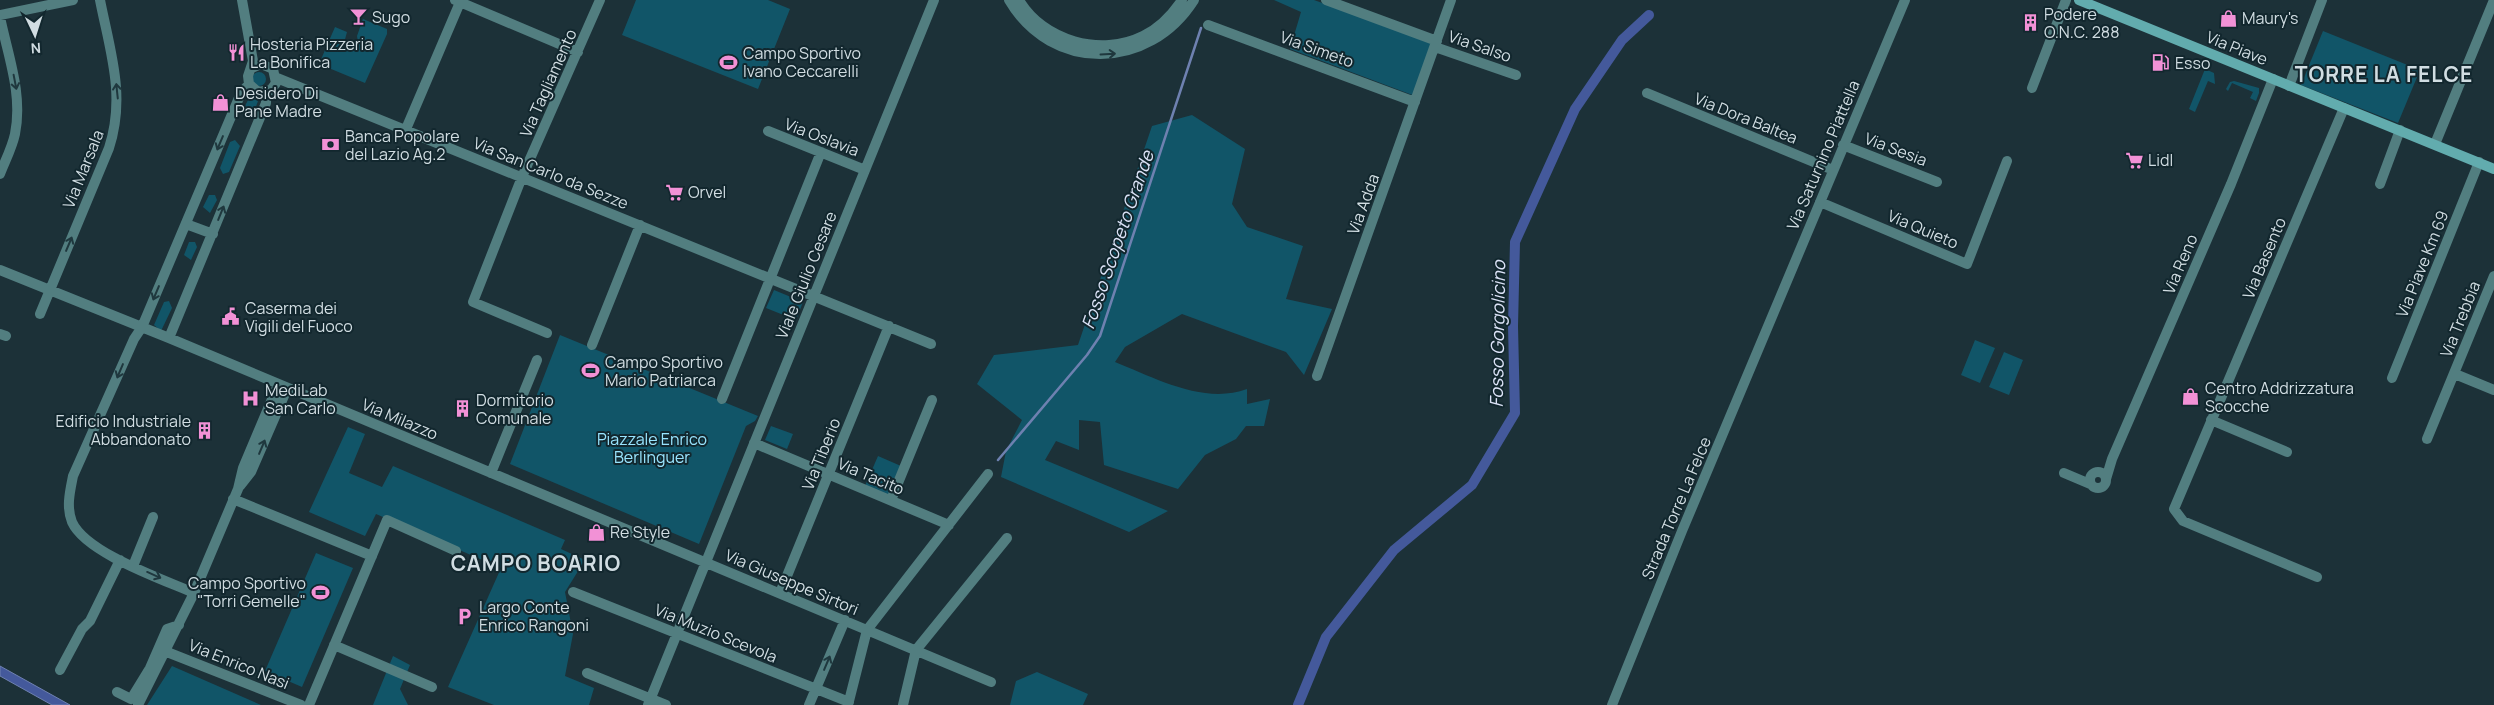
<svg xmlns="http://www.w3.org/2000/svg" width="2494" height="705" font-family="Manrope,sans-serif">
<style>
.green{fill:#115568}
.water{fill:#44599b;stroke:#6e81b0}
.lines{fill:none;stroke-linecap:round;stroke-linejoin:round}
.stream{stroke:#6e81b0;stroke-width:2.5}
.canal{stroke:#44599b;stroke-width:10}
.street{stroke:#527e80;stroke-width:10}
.secondary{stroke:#62acae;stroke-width:10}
.oneway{stroke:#1f383e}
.labels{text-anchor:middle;stroke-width:4;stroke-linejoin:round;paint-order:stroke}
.poi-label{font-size:16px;fill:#d1dde2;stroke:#12272e;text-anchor:start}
.street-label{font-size:16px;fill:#d1dde2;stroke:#12272e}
.park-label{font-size:16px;fill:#98e4fe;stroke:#12272e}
.water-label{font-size:18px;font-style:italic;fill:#dde4f8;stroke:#12272e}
.district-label{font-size:21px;font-weight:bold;letter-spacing:1px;fill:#d1dde2;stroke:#12272e}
</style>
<rect width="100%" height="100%" fill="#1c3138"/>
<path class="green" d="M636 0H768L790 9 758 89 622 35Z
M1274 0H1314L1433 43 1415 96 1290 49 1301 12Z
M363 19 387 29V34L365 83 319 64 335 27 347 32 343 47 344 50 351 46 353 49 358 42 357 36Z
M2323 31 2420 70 2398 123 2301 85Z
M2205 69 2214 73 2215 84 2208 81 2195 112 2189 109Z
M252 79a7 7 0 1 1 14 0a7 7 0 1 1-14 0Z
M2234 81 2259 88V93L2256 101 2250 98 2253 92 2232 83 2228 91 2226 89 2230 82Z
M252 97 258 101 254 112 250 115 244 108 249 98Z
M1192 115 1245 149 1232 204 1247 227 1303 246 1286 299 1332 309 1304 375 1286 352 1182 314 1125 347 1115 362C1155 378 1204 405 1247 389V404L1270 399 1264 426H1246L1236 439 1205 455 1178 489 1104 465 1100 422 1079 420V450L1056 441 1045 460 1168 511 1129 532 1001 477 1006 451 1022 420 977 384 994 355 1078 345 1152 126Z
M235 140 240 146 229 172 223 174 220 168 230 142Z
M209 195H215L217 200 210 213 203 207Z
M189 242H195L197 247 191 260 184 255Z
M774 290 803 302 796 320 766 308Z
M169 301 172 308 161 331 154 325 164 302Z
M560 335 758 416 755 421 746 426 699 544 510 464Z
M1975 340 1995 348 1980 383 1961 375Z
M2004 352 2023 360 2009 395 1989 387Z
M771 426 793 434 787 449 765 440Z
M348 427 365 434 349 473 382 487 393 466 565 540 561 549 585 560 565 592 573 634 565 676 594 688 589 705H494L448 687 501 568 376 514 365 536 309 512Z
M878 456 901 466 889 496 865 486Z
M316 553 353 568 302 687 265 671Z
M393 656 410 665 400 689 408 705H373Z
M172 666 261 705H147Z
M1037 672 1088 694 1083 705H1010L1016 681Z"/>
<path class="water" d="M0 666 70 705H52L0 676Z"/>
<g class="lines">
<path class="stream" d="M998 460 1087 355 1100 336 1201 28"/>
<path class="canal" d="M1298 705 1326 637 1394 550 1472 485 1515 413 1513 326 1515 242 1575 109 1622 40 1649 15"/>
<path class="street" d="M242 0 253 61 248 76 249 84 258 92 271 90 276 83 273 69 261 64 252 68
M455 0 578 52
M1009 0C1052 73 1149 71 1194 0
M1019 0C1043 41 1101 57 1143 36 1160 28 1172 15 1182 0
M1326 0 1437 41
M0 15 73 0
M0 17C8 56 23 94 15 134 12 148 5 161 0 174
M1208 25 1415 102
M1435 47 1516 75
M277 78 931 344
M2289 86 2322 0
M2032 88 2066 0
M1647 93 1833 170
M406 129 461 0
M768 131 865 170
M2435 144 2494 0
M1843 145 1937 182
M2380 184 2400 130
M1820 202 1967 264 2007 161
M186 224 213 234
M0 270 169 338 991 682
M40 314 109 148C126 96 110 51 100 0
M547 333 473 302 522 177 600 0
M0 334 6 336
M169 338 266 103V92
M592 345 640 225
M2455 374 2494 390
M1317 376 1451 0
M2392 378 2479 162
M722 399 821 152
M2211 420 2287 452
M2427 439 2494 276
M754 443 949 525
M2090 480a8 8 0 1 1 16 0a8 8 0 1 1-16 0Z
M491 473 537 360
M2064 473 2090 484
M2106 479 2112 459 2231 184 2273 79
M240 486 251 472 287 389
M233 499 372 556
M891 500 932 400
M133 566 153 517
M2317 577 2183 521 2174 509 2344 108
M573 592 849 702
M194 593C162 579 86 553 72 522 66 507 70 491 73 476L134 339 142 327 241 93 249 84
M780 593 889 326
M334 645 432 687
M167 652 301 705
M60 670 82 629 90 621 120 560
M587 673 666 705
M117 692 131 699 150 668 167 629 179 625
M138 705 194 593 238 489 243 468 278 385
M309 705 387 520 456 551
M648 705 934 0
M809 705 845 620
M848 705 867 630 988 474
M903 705 916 650 1007 538
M1612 705 1682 531 1905 0"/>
<path class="secondary" d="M2079 0 2494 169"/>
</g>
<defs><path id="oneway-shaft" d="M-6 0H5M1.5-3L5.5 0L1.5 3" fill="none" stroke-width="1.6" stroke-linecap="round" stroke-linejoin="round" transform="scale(1.25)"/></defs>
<g class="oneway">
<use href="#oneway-shaft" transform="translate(1108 54) rotate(-3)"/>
<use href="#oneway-shaft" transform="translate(15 82) rotate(79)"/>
<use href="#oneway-shaft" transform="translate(117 91) rotate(-96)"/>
<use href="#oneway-shaft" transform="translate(220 143) rotate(113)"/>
<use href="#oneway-shaft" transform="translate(221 213) rotate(-68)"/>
<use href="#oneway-shaft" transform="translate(69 244) rotate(-67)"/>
<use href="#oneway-shaft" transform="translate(156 293) rotate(113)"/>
<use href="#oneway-shaft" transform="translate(120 371) rotate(113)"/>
<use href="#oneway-shaft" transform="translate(262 447) rotate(-67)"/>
<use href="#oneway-shaft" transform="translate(154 575) rotate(24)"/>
<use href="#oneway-shaft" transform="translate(827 663) rotate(-67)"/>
</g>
<defs>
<symbol id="bar-bare" viewBox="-9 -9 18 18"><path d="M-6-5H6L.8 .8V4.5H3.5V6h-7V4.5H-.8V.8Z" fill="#f291d6" stroke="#12272e" stroke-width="2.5" paint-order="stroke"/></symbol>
<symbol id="shop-bare" viewBox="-9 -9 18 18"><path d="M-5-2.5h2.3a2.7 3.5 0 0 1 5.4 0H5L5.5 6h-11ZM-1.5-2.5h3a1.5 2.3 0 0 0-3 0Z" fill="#f291d6" stroke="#12272e" stroke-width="2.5" paint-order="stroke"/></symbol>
<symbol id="building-bare" viewBox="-9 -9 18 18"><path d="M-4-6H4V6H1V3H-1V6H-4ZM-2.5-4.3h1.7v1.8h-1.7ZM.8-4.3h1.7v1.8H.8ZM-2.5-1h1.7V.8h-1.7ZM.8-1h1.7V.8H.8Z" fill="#f291d6" stroke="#12272e" stroke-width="2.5" paint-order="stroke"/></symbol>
<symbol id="restaurant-bare" viewBox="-9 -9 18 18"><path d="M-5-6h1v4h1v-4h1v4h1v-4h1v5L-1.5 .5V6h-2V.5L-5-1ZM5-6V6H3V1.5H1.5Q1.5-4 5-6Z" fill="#f291d6" stroke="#12272e" stroke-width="2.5" paint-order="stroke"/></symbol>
<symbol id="stadium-bare" viewBox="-9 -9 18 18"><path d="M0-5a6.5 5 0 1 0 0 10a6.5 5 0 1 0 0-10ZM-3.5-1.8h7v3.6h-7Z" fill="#f291d6" stroke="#12272e" stroke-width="2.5" paint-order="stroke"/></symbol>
<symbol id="fuel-bare" viewBox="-9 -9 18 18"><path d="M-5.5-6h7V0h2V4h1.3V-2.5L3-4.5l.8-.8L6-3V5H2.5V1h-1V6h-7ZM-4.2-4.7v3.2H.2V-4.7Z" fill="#f291d6" stroke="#12272e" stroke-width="2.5" paint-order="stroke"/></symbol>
<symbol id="bank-bare" viewBox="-9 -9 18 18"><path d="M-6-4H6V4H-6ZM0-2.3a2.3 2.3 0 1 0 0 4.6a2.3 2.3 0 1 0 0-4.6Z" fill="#f291d6" stroke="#12272e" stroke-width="2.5" paint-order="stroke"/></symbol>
<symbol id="supermarket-bare" viewBox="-9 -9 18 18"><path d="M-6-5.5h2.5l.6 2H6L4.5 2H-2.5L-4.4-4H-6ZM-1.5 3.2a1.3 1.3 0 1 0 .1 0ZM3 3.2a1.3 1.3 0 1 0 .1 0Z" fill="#f291d6" stroke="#12272e" stroke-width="2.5" paint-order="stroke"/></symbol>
<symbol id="civic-bare" viewBox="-9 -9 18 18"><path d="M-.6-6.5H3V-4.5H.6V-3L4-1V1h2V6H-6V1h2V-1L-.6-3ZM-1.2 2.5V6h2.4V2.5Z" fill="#f291d6" stroke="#12272e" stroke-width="2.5" paint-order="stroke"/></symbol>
<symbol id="hospital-bare" viewBox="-9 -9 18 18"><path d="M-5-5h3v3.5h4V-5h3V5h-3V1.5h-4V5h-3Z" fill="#f291d6" stroke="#12272e" stroke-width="2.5" paint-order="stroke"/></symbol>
<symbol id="parking-bare" viewBox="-9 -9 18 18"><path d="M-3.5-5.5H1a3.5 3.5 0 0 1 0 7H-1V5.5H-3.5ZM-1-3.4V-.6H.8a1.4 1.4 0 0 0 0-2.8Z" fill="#f291d6" stroke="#12272e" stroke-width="2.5" paint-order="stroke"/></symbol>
</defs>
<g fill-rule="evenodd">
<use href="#bar-bare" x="346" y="4" width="25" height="25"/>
<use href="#shop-bare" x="2216" y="6" width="25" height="25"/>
<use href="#building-bare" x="2018" y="10" width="25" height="25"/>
<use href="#restaurant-bare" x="224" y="40" width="25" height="25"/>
<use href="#stadium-bare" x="716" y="50" width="25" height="25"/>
<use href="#fuel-bare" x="2148" y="50" width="25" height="25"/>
<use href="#shop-bare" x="208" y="90" width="25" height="25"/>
<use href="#bank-bare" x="318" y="132" width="25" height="25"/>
<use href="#supermarket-bare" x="2122" y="148" width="25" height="25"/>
<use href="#supermarket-bare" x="662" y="180" width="25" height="25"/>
<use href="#civic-bare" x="218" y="304" width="25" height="25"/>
<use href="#stadium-bare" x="578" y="358" width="25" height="25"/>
<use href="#shop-bare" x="2178" y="384" width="25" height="25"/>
<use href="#hospital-bare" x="238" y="386" width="25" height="25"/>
<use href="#building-bare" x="450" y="396" width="25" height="25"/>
<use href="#building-bare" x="192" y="418" width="25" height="25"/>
<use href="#shop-bare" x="584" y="520" width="25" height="25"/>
<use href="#stadium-bare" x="308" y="580" width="25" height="25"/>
<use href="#parking-bare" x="452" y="604" width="25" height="25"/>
</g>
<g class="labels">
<g class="poi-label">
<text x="2044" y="20">Podere<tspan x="2044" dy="18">O.N.C. 288</tspan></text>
<text x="372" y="23">Sugo</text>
<text x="2242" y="24">Maury's</text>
<text x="250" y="50">Hosteria Pizzeria<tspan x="250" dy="18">La Bonifica</tspan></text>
<text x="743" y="59">Campo Sportivo<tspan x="743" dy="18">Ivano Ceccarelli</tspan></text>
<text x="2175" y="69">Esso</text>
<text x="235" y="99">Desidero Di<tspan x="235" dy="18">Pane Madre</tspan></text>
<text x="345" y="142">Banca Popolare<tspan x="345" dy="18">del Lazio Ag.2</tspan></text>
<text x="2148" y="166">Lidl</text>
<text x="688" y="198">Orvel</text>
<text x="245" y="314">Caserma dei<tspan x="245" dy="18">Vigili del Fuoco</tspan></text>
<text x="605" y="368">Campo Sportivo<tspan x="605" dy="18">Mario Patriarca</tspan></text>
<text x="2205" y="394">Centro Addrizzatura<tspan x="2205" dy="18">Scocche</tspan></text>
<text x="265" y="396">MediLab<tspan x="265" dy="18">San Carlo</tspan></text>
<text x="476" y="406">Dormitorio<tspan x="476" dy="18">Comunale</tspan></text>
<text x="191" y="427" text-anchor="end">Edificio Industriale<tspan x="191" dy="18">Abbandonato</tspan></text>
<text x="610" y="538">Re Style</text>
<text x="306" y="589" text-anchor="end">Campo Sportivo<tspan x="306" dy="18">"Torri Gemelle"</tspan></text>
<text x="479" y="613">Largo Conte<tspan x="479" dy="18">Enrico Rangoni</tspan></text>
</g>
<g class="street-label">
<text transform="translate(1480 46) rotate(19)" y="6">Via Salso</text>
<text transform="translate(2237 48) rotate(22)" y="6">Via Piave</text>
<text transform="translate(1317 49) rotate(20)" y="6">Via Simeto</text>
<text transform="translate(548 83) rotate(-66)" y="6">Via Tagliamento</text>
<text transform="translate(1746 118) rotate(22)" y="6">Via Dora Baltea</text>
<text transform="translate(822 137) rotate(21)" y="6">Via Oslavia</text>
<text transform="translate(1896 149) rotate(21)" y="6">Via Sesia</text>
<text transform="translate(1823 155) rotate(-67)" y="6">Via Saturnino Piattella</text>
<text transform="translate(83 169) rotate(-68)" y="6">Via Marsala</text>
<text transform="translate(551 173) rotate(22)" y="6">Via San Carlo da Sezze</text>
<text transform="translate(1363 204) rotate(-70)" y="6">Via Adda</text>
<text transform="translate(1923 229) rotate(23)" y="6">Via Quieto</text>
<text transform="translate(2264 258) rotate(-67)" y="6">Via Basento</text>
<text transform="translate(2180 264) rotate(-67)" y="6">Via Reno</text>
<text transform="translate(2422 264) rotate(-68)" y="6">Via Piave Km 69</text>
<text transform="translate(806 275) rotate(-68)" y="6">Viale Giulio Cesare</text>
<text transform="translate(2460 319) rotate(-68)" y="6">Via Trebbia</text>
<text transform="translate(400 419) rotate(23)" y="6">Via Milazzo</text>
<text transform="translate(821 454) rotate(-68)" y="6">Via Tiberio</text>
<text transform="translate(871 476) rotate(23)" y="6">Via Tacito</text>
<text transform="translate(1676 508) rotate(-67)" y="6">Strada Torre La Felce</text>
<text transform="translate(792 582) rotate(23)" y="6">Via Giuseppe Sirtori</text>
<text transform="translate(716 633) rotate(22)" y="6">Via Muzio Scevola</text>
<text transform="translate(239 664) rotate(22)" y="6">Via Enrico Nasi</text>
</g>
<g class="park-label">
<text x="652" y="445">Piazzale Enrico<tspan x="652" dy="18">Berlinguer</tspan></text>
</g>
<g class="water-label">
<text transform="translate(1118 240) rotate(-71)" y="6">Fosso Scopeto Grande</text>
<text transform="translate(1498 334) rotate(-89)" y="6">Fosso Gorgolicino</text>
</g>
<g class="district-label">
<text x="2384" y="82">TORRE LA FELCE</text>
<text x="536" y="571">CAMPO BOARIO</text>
</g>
</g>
<g transform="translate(35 35) rotate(176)" stroke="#12272e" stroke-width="4" paint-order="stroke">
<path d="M0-4L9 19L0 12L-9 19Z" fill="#d1dde2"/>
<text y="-8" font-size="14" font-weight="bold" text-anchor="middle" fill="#d1dde2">N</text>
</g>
</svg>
